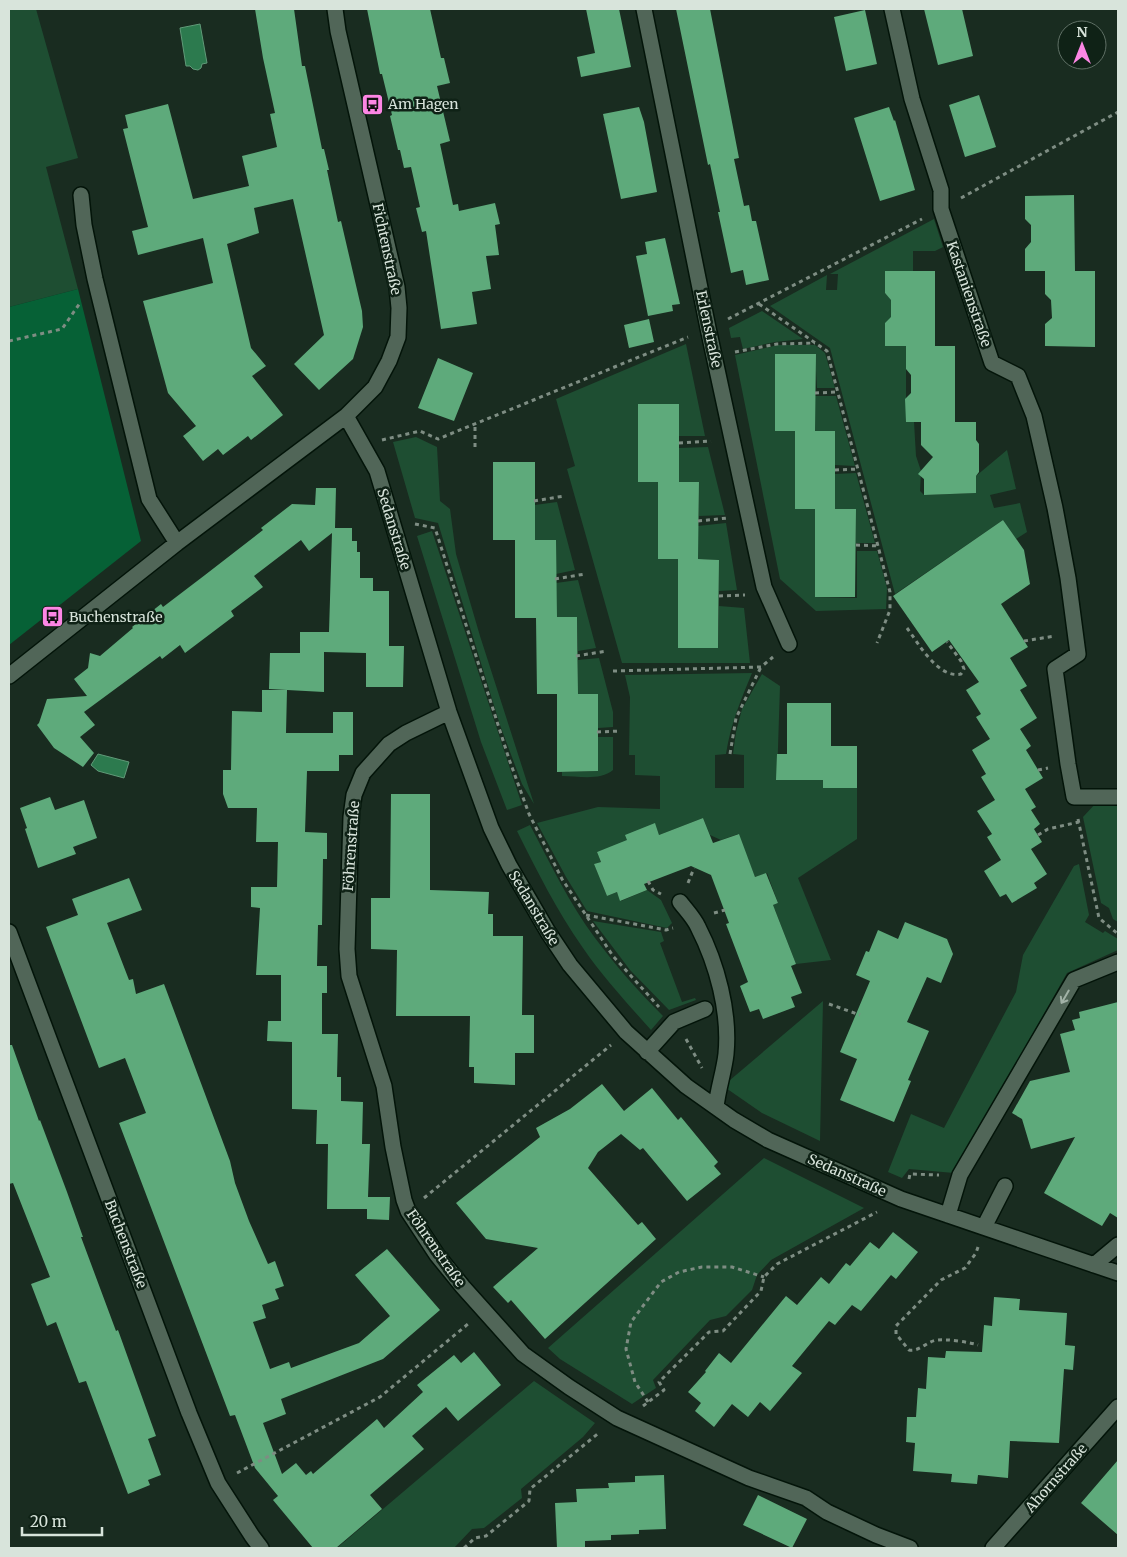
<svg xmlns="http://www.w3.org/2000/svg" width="1127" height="1557" font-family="Merriweather,serif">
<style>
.green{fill:#1e4e32}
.forest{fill:#066136}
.water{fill:#2c7a4e;stroke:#609a78}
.building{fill:#5eaa7b}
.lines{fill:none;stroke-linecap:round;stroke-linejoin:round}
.minor-casing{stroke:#031409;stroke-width:18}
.path{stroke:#7e8d83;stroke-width:3;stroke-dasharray:4 4;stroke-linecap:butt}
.minor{stroke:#516658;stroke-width:15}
.oneway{stroke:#a2b2a7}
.labels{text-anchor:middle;stroke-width:5;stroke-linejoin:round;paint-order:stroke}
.poi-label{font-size:14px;fill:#d8e4db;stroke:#0f2216;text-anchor:start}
.street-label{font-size:14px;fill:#d8e4db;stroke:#0f2216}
</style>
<rect width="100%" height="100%" fill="#192c20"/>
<path class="green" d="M9 9H36L78 158 46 167 78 289 9 307Z
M934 219 943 247 935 251H913V271H885V293L889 297H891V319L885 346H906V421L914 422 916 456 921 471 920 491 924 495 975 493 976 476 1007 450 1016 489 990 495 994 508 1020 503 1027 532 1016 539 1003 520 895 594 830 348 770 306 827 275 826 290H837L838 274H830Z
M762 311 803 339 775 342 743 349 740 337 731 338 729 328Z
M686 344 705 436H679V404H639L638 481 658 482V559H678V647L718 648 719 606 744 608 750 663H622L567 469 575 466 556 399Z
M778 345H815L825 353 835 388H817L815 354H775V431H795V508L815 509V597L857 598V551H877L887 588 886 609 816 611 780 579 735 355Z
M815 396H836L855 466 835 465V431H815Z
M416 437 437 447 440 501 450 509 456 554 480 636 534 804 522 784 500 725 438 523 415 518 393 442Z
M708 447 725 515 699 516V482H679V448Z
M856 473 875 543H856V509H835V474Z
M557 502 575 570 556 574V540H535V505Z
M726 523 737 590 719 591V560L698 559V526Z
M432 531 522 805 507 810 481 742 417 536Z
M578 580 596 648 578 651 577 617H557L556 583Z
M599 658 613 712V727L598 728V694H578V660Z
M752 673C740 702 731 723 726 754L715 755V788H744V755L733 754 736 732 742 709 762 674 780 686 777 779 823 780V788H857V839L798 878 831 960 796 964 775 910 771 906 778 903 767 873 755 877 738 834 721 840 710 835 703 818 659 835 655 824 628 841 597 852 601 862 594 864 607 896 617 892 621 901 647 890 661 900 672 923 667 928 587 911 566 877 537 823 598 807 660 809V776L635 775V755H629L630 697 625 675Z
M598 737H613V770C600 781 578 776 562 776V772L598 771Z
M1096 803 1118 804V922L1113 919 1109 908 1101 903 1083 817Z
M530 825C550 863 569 903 595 938 616 966 638 991 663 1016L651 1030C627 1003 603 977 583 948 557 911 537 871 517 831Z
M1079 864 1089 915 1085 922 1103 933 1105 931 1118 939V950L1067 973 954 1173 909 1169 902 1178 888 1172 911 1114 944 1128 1016 992 1023 955 1074 866Z
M593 921 661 932 664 941 660 943 682 1002 695 998 696 1000 669 1010 630 970Z
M823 1001 820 1141 762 1113 723 1086Z
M764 1158 864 1208 771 1260 757 1275 752 1290 726 1316 710 1320 653 1380 656 1388 632 1404 560 1359 548 1348Z
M534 1381 595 1423 583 1437 521 1489 522 1498 484 1528 472 1529 454 1548H337Z"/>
<path class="forest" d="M78 289 141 541 9 645V307Z"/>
<path class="water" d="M200 24 207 63 202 64 201 68 198 70 193 69 190 66H186L180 28Z
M98 754 129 762 124 778 98 771 91 765Z"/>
<path class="building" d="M255 9H294L302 66H305L322 149H324L329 170H327L338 222 341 221 362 311 363 327 353 359 319 390 294 364 324 335 293 199 254 208 259 233 227 244 251 348 266 366 252 376 283 415 251 440 248 436 223 455 218 449 203 461 183 436 196 426 168 393 143 301 213 283 203 238 138 255 132 231 148 227 123 129 128 128 125 115 168 104 193 199 249 186 242 156 277 147 270 114 275 113 263 58Z
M367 9H430L441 58H444L450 83 437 86 450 141 440 144 453 205 458 204 459 211 495 203 500 224 495 225 499 255 486 256 491 289 472 292 477 324 441 329 426 231 422 232 416 208 420 207 411 167 404 168 400 150H398L390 116 392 115 382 74H380Z
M586 9H619L631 67 581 77 577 57 595 53Z
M676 9H710L739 158 734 159 744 206 749 205 752 221H756L769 280 746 285 743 270 731 273 718 212H720L710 164 708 165Z
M924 9H962L973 56 938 65Z
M865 10 877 64 846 71 834 17Z
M979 95 996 147 965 157 949 105Z
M639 107 644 122 657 192 621 199 603 114Z
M889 107 894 121 895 120 915 190 880 201 854 118Z
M1074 195 1075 271H1095V347L1045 346V324L1052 318 1051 300 1045 294V271H1025V249L1031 242V225L1025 219V196Z
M665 238 680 304 672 305 673 311 648 316 636 256 647 254 645 242Z
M885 271H935V346H955V422H976V440L979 444V472L976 476V493L924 495V479L918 474 933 457 921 445V422H906L905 399 911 393V375L906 369V346H885V323L891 317V300L885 293Z
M649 319 654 342 629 348 624 325Z
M775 354H816L815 431H835V509H856L855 597H815V509H795V431H775Z
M438 358 473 373 454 421 418 408Z
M638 404H679V482H699L698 559 719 560 718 648H678V559H658V482H638Z
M493 462H535V540H556L557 617H577L578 694H598V771L557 772V694H537L536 618H515V540H493Z
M316 488H336L335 528H352V541H357V552H360V578H373V591H389V646H404L403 687H366V653L324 652V692L269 689 270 653H300V632H329L332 533 309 551 301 540 254 576 263 587 231 611 234 616 185 653 180 645 162 659 160 656 84 712 95 725 80 737 94 753 83 767 54 748 37 725 39 723 47 699 87 696 74 679 88 668 90 653 100 656 133 628 132 627 161 604 163 607 205 575 263 530 261 528 292 504 315 505Z
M1003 520 1024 550 1030 584 1001 604 1028 647 1010 658 1027 686 1020 690 1037 718 1020 729 1031 746 1026 750 1043 778 1025 789 1036 807 1031 810 1040 824 1034 829 1042 842 1031 849 1047 874 1034 883 1037 888 1012 903 1006 894 1000 897 984 871 1001 860 987 837 992 834 977 811 995 800 981 777 986 774 972 750 990 739 976 717 981 714 966 690 979 682 949 640 932 652 893 596Z
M262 690H287L286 733H333V712H353V755H339V771H307L305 832 327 833V859H323L322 925H318L317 966H327V993H322V1034H338L337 1077H341V1101L363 1102 362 1144H370L368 1197H390L389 1220 367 1219V1209H327L328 1144H316L317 1110 292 1109V1042L267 1041 268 1021H281V975H256L260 908 251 907V887H277L278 842H256L257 808H228L223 794V770H231L232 711 262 712Z
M787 703H831V746H857V788H823V780H776L777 754H787Z
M391 794H430V890L489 892 488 914H493V936H523L522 1015H534V1053H515V1085L474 1083V1067H469L470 1016H396L397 950 371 949V898H390Z
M50 797 55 810 84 800 97 838 73 847 76 854 38 868 25 829 27 828 20 808Z
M703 818 713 843 739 834 755 877 766 873 778 903 773 905 796 964 791 966 802 993 791 997 795 1007 763 1019 759 1009 750 1012 740 986 748 982 726 924 729 923 711 875 691 866 644 884 647 890 620 901 617 892 607 896 594 864 601 862 597 852 627 840 625 835 655 823 659 835Z
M129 878 142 910 107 923 129 980 133 979 136 994 164 984 230 1161 235 1183 249 1221 268 1264 275 1261 284 1286 275 1289 279 1299 262 1305 266 1318 253 1322 270 1369 289 1362 291 1368 359 1343 390 1316 355 1275 387 1249 440 1310 383 1359 281 1399 286 1414 263 1423 282 1474 296 1463 306 1475 311 1471 313 1474 377 1419 384 1428 423 1392 417 1385 454 1355 461 1363 474 1352 501 1385 458 1421 446 1407 412 1436 424 1449 370 1495 382 1509 336 1548H313L273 1500 278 1496 255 1468 235 1415 230 1416 119 1123 146 1113 125 1058 99 1068 46 927 78 915 72 899Z
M905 922 947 939 953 954 941 983 927 977 907 1022 929 1031 908 1080 911 1081 894 1122 840 1100 857 1059 840 1052 870 981 856 975 866 951 869 952 878 930 898 939Z
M1118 1002V1218L1110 1213 1102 1226 1044 1193 1075 1137 1031 1149 1022 1119 1012 1113 1030 1081 1070 1072 1060 1034 1075 1030 1072 1020 1080 1018 1079 1012Z
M9 1045H12L39 1121 40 1120 67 1192 83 1237H81L116 1331 118 1330 156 1436 148 1439 161 1475 148 1480 150 1485 128 1494 86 1381 79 1383 56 1322 47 1326 31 1284 50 1277 13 1183 9 1184Z
M602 1084 624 1111 652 1088 678 1120 681 1117 718 1162 714 1166 721 1174 687 1201 643 1148 640 1150 621 1134 598 1152 588 1168 638 1225 642 1222 656 1239 545 1339 511 1300 508 1303 493 1287 538 1248 486 1239 456 1203 540 1137 536 1128 570 1109Z
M893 1232 918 1252 896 1279 891 1275 861 1311 852 1305 835 1325 829 1321 792 1366 802 1373 770 1411 760 1402 748 1417 732 1404 714 1427 695 1411 701 1403 688 1392 706 1372 705 1371 719 1353 731 1363 786 1296 797 1305 821 1277 829 1284 846 1263 850 1266 870 1242 879 1249Z
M994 1297 1020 1299 1019 1310 1067 1313 1065 1345 1075 1346 1073 1370 1064 1369 1059 1443 1010 1441 1008 1478 978 1475 977 1484 951 1482 952 1474 913 1471 915 1443 906 1442 907 1417H916L918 1388 926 1389 928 1357 945 1358 946 1351 982 1352 984 1325 992 1326Z
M1118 1460V1535L1081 1503Z
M664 1475 666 1529 639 1530V1534L611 1535V1540L585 1541V1548H557L555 1503 577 1502 576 1489 609 1488 608 1483 635 1482V1476Z
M758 1495 807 1519 792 1548 743 1525Z"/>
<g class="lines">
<defs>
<path id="minor" d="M644 9 708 328 764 587 789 644
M892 9 912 99 941 190V209L992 363 1018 376 1034 416 1055 508 1068 578 1078 654 1055 669 1068 764 1074 797H1118
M81 195 84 225 95 279 149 499 177 543
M346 416 377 471 449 712 491 828 509 865 548 932 570 965 626 1032 686 1086 734 1120 768 1140 901 1199 1118 1273
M9 676 177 543 346 416 375 387 389 361 398 337 399 308 397 287 338 31 335 9
M449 712 406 733 389 744 363 773 354 795 351 817 347 949 349 976 384 1086 393 1147 404 1200 408 1211 437 1255 463 1287 523 1354 569 1387 617 1418 749 1478 806 1498 827 1512 876 1535 910 1548
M680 902C686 910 694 918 698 927 717 964 730 1012 726 1054 724 1072 718 1088 716 1107
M9 932 189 1413 218 1483 252 1536 261 1548
M647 1052 674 1022 705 1009
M948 1215 960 1175 1074 980 1118 962
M984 1227 1005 1186
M1094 1265 1118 1245
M993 1548 1118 1407"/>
</defs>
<use href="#minor" class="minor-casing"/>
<path class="path" d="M961 198 1118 112
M759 304 827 351 890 592V610L877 643
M728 319 922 219
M9 341 62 329 80 303
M735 352 777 344 815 343
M815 393 837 392
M382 440 420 431 438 439 688 337
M679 443 711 441
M475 447V424
M835 470 858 469
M534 501 564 496
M698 521 728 518
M415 524 435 528 509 759 529 814 562 879 613 956 659 1007
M856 545 879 546
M555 579 585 574
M719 596 745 595
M907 628C919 644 938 679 961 674L964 669 961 661 947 642
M1024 641 1055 636
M576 656 607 651
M613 671 761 667 773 657
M597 732 621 731
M730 754 736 718 761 667
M1038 770 1048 768
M1078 819 1099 918 1118 934
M1038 835 1048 829 1079 822
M648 881 653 890 661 894
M688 883 694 868
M714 913 725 910
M586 915 666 930 673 928
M829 1004 860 1015
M686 1039 702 1068
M909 1179 910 1174 939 1175
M424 1198 611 1045
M978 1247 976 1253 965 1268 941 1280 896 1326V1334L909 1350C920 1352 928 1340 938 1340 948 1339 969 1342 978 1345
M648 1402 635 1382 626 1349 631 1322 661 1282 679 1272 702 1267H732L764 1277
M643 1406 664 1390 659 1382 709 1332 723 1331 761 1291 764 1277 777 1264 877 1212
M237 1473 380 1397 468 1324
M464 1548 475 1538 486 1536 529 1501 530 1489 600 1432"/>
<use href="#minor" class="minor"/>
</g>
<defs><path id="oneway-shaft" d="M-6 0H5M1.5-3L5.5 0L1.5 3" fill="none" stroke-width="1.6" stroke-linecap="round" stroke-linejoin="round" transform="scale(1.25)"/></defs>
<use class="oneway" href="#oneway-shaft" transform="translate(1065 997) rotate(120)"/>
<defs>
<symbol id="bus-square" viewBox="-11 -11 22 22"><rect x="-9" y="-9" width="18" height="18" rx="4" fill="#fc86e4" stroke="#0f2216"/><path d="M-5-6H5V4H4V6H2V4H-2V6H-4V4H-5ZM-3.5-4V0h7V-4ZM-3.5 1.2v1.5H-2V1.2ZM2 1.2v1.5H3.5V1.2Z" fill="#111"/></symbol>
</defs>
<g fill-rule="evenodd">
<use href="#bus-square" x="360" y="92" width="25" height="25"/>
<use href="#bus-square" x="40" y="604" width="25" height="25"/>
</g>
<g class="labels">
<g class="poi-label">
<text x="388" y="109">Am Hagen</text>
<text x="69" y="622">Buchenstraße</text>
</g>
<g class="street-label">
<text transform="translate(387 249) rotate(78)" y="5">Fichtenstraße</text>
<text transform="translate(969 294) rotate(71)" y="5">Kastanienstraße</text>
<text transform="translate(709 329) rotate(78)" y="5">Erlenstraße</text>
<text transform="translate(394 529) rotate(73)" y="5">Sedanstraße</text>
<text transform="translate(351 846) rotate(-86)" y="5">Föhrenstraße</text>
<text transform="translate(534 908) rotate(59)" y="5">Sedanstraße</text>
<text transform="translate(847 1175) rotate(24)" y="5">Sedanstraße</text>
<text transform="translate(126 1244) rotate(69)" y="5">Buchenstraße</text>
<text transform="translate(436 1248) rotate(55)" y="5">Föhrenstraße</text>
<text transform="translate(1056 1478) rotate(-49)" y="5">Ahornstraße</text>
</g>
</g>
<rect width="1127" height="1557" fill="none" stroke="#d8e4db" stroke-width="20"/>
<g transform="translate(1082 45)"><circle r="24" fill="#0f2216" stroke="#5f7065"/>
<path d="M0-4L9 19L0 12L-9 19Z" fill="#fc86e4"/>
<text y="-8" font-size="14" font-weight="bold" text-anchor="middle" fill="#d8e4db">N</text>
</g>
<path d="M22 1527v8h80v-8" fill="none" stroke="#d8e4db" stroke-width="2.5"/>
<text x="30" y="1527" font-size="15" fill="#d8e4db" stroke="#0f2216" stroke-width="4" paint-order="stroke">20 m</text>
</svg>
